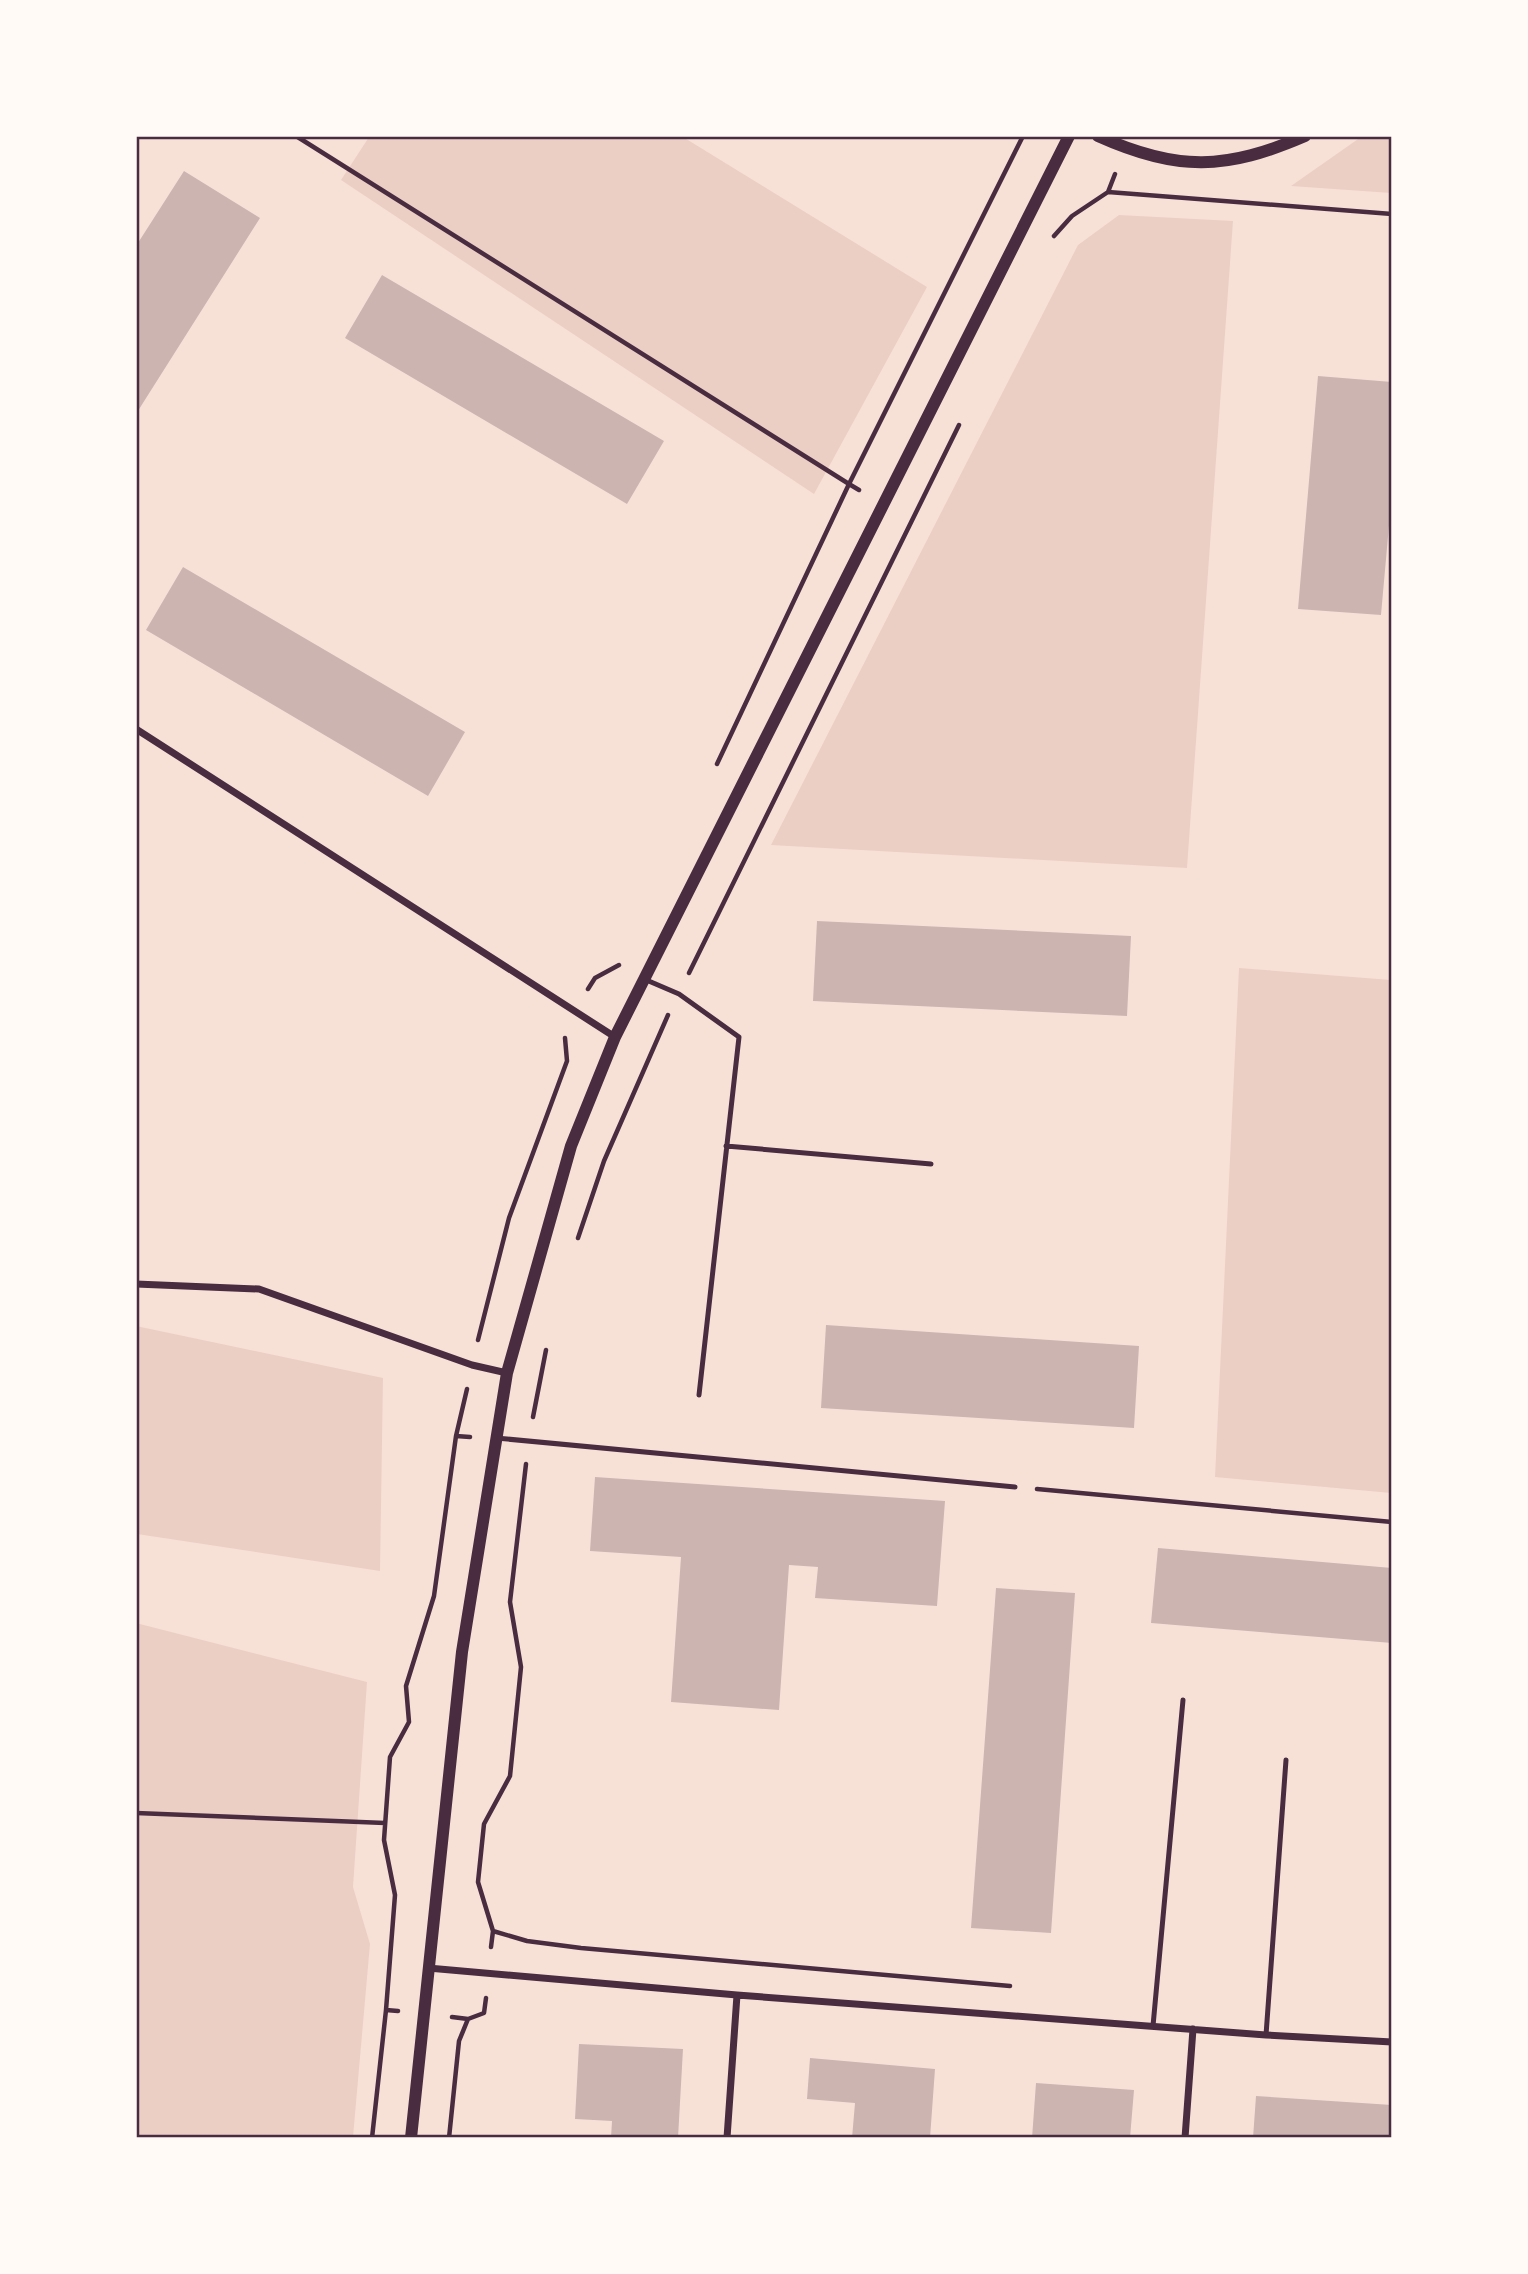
<svg xmlns="http://www.w3.org/2000/svg" width="1528" height="2274" font-family="Inter,sans-serif">
<style>
.green{fill:#ebcfc5}
.building{fill:#ccb4b1}
.lines{fill:none;stroke-linecap:round;stroke-linejoin:round}
.path{stroke:#4a2c40;stroke-width:4.5}
.service{stroke:#4a2c40;stroke-width:5}
.minor{stroke:#4a2c40;stroke-width:7}
.tertiary{stroke:#4a2c40;stroke-width:12}
.neatline{fill:none;stroke:#4a2c40;stroke-width:2.5}
</style>
<rect width="100%" height="100%" fill="#f7e1d7"/>
<path class="green" d="M369 137H683L927 287 814 494 341 180Z
M1361 137H1391V193L1291 186Z
M1119 215 1233 221 1187 868 771 845 1078 245Z
M1239 968 1391 980V1493L1215 1477Z
M136 1326 383 1378 380 1571 137 1534Z
M136 1623 367 1682 353 1887 370 1944 353 2137H137Z"/>
<path class="building" d="M184 171 260 218 136 414V246Z
M382 275 664 441 627 504 345 338Z
M1318 376 1392 382V492L1381 615 1298 609Z
M183 567 465 732 428 796 146 630Z
M817 921 1131 936 1127 1016 813 1001Z
M826 1325 1139 1346 1134 1428 821 1408Z
M595 1477 945 1501 937 1606 815 1598 818 1567 789 1565 779 1710 671 1702 681 1557 590 1551Z
M1158 1548 1392 1568V1643L1151 1623Z
M996 1588 1075 1593 1051 1933 971 1928Z
M579 2044 683 2049 678 2138H611L612 2121 575 2119Z
M810 2058 935 2069 930 2138H852L855 2103 807 2099Z
M1036 2083 1134 2090 1130 2138H1032Z
M1256 2096 1392 2105V2138H1253Z"/>
<g class="lines">
<path class="path" d="M296 136 849 484 1023 136
M1108 192 1392 214
M1054 236 1072 216 1108 192 1115 174
M717 764 849 484 859 490
M689 973 959 425
M588 989 595 978 619 965
M578 1238 604 1161 668 1015
M478 1340 509 1218 567 1061 565 1038
M533 1417 546 1350
M456 1436 467 1389
M1037 1489 1392 1522
M136 1813 385 1823
M493 1931 527 1941 581 1948 1010 1986
M491 1947 493 1931 478 1882 484 1824 510 1776 521 1667 510 1602 526 1464
M386 2010 395 1895 384 1840 390 1757 409 1722 406 1686 434 1596 456 1436 470 1437
M452 2017 468 2019
M372 2138 386 2010 398 2011
M449 2138 459 2041 468 2019 484 2013 486 1998"/>
<path class="service" d="M644 979 679 994 739 1037 699 1395
M726 1146 931 1164
M496 1438 1015 1487
M1153 2026 1183 1700
M1266 2035 1286 1760"/>
<path class="minor" d="M136 729 615 1037
M136 1284 259 1289 472 1365 507 1373
M428 1968 737 1995 1266 2035 1392 2042
M727 2138 737 1995
M1185 2138 1193 2029"/>
<path class="tertiary" d="M1098 136C1178 172 1226 170 1305 136
M411 2138 462 1652 507 1373 571 1146 615 1037 1069 136"/>
</g>
<rect width="1528" height="2274" fill="none" stroke="#fffaf5" stroke-width="276"/>
<rect x="138" y="138" width="1252" height="1998" class="neatline"/>
</svg>
